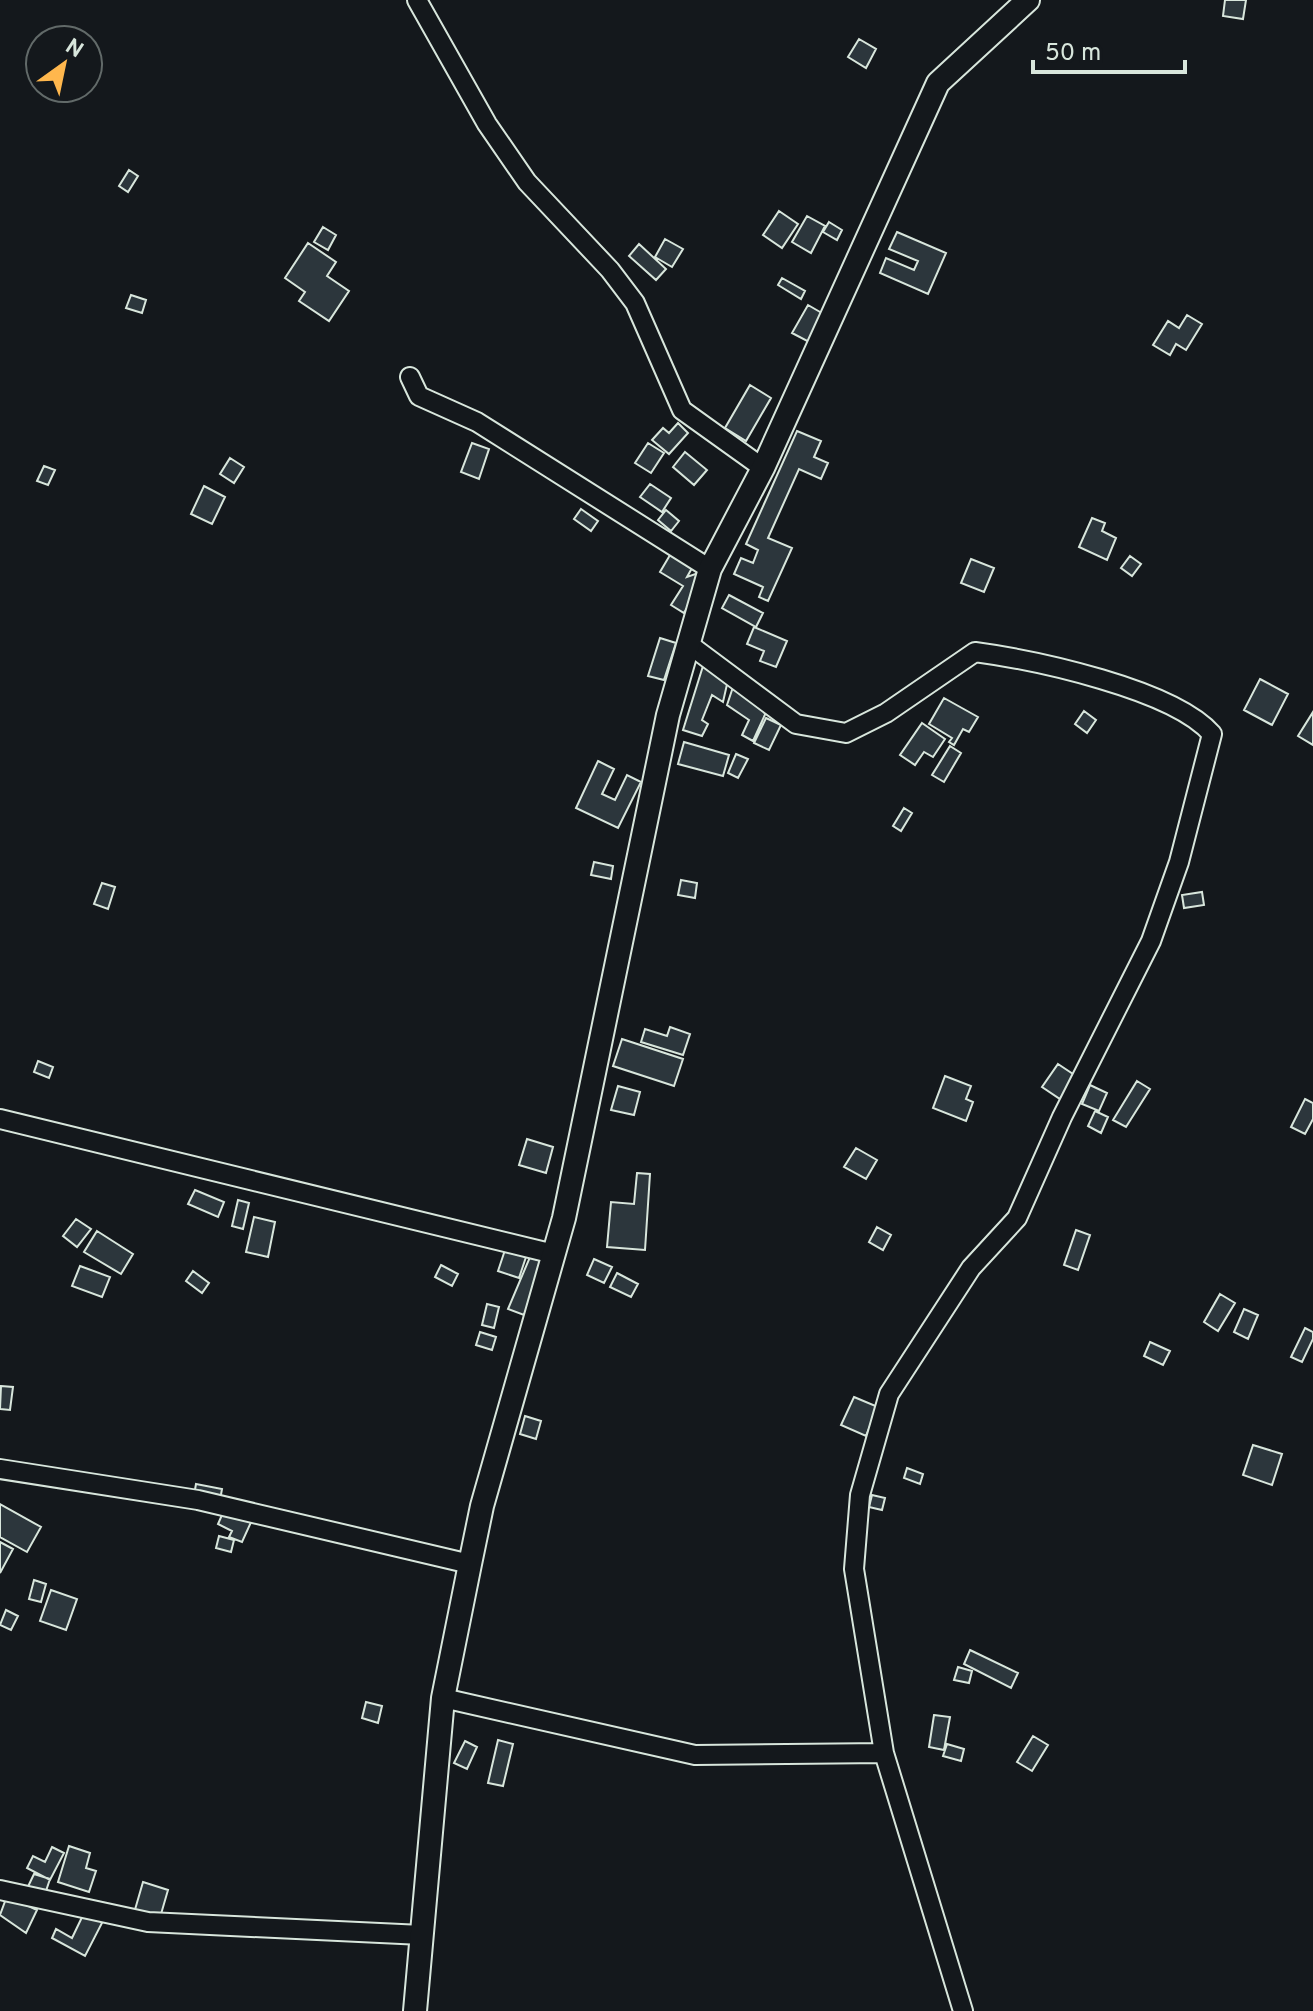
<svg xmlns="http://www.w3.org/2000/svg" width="1313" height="2011" font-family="Overpass,sans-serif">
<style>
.building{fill:#2c363c;stroke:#d8e6dc;stroke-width:2}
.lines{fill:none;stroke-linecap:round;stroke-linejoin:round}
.minor-casing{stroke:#d8e6dc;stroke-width:22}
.tertiary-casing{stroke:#d8e6dc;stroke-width:26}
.minor{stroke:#14181c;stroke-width:18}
.tertiary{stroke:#14181c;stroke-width:22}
</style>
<rect width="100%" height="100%" fill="#14181c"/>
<path class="building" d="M1225 0H1246L1243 19 1223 16Z
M859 39 876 49 866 68 848 57Z
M129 170 138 176 128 192 119 186Z
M779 211 798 224 782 248 763 235Z
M807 216 825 226 811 253 792 242Z
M829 222 842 230 837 240 823 232Z
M323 227 336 235 328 250 314 242Z
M897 232 946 253 928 294 880 273 886 258 914 270 918 261 889 249Z
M665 239 683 249 672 267 655 257Z
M308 243 336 262 327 276 349 291 329 321 299 301 305 292 285 278Z
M639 244 666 269 656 280 629 256Z
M782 278 805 291 801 299 778 285Z
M131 295 146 300 142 313 126 308Z
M808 305 827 316 811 343 792 333Z
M1187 315 1202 324 1186 350 1176 344 1170 355 1153 345 1168 321 1179 328Z
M750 385 771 398 746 441 725 428Z
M678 423 688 433 669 454 652 440 663 428 669 433Z
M797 431 821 441 814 457 828 463 821 479 799 469 768 538 792 548 768 601 759 597 763 587 734 574 741 558 753 563 758 550 746 544Z
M472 443 489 449 479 479 461 472Z
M648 443 664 453 651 473 635 463Z
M685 452 707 470 694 485 673 467Z
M230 458 244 467 234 483 220 474Z
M44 466 55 470 48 485 37 481Z
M650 484 671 498 662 512 640 497Z
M204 486 225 497 212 524 191 514Z
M581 509 598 521 591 531 574 519Z
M666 510 679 521 671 531 658 520Z
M1092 518 1105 523 1102 531 1116 538 1107 560 1079 547Z
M670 555 692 568 687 577 710 569 684 613 671 605 683 586 660 572Z
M1130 556 1141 564 1132 576 1121 568Z
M971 559 994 568 984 592 961 583Z
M729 595 763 613 756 627 722 608Z
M754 627 787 641 776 667 760 661 764 651 747 644Z
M660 638 676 643 664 680 648 676Z
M703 666 728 680 723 702 712 695 702 720 708 724 702 736 683 730Z
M1260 679 1288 694 1272 725 1244 710Z
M734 684 768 708 753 741 742 735 749 720 727 705Z
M944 698 978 717 969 732 963 729 954 745 949 742 952 738 929 724Z
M1084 711 1096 720 1087 733 1075 724Z
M1313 712V745L1298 736Z
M766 718 781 725 769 750 754 743Z
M922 723 945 739 933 757 924 752 915 765 900 755Z
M684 742 729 755 723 776 678 764Z
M950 746 961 753 944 782 932 775Z
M736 754 748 759 738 778 728 773Z
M598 761 614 769 602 794 615 800 627 775 641 782 618 828 576 808Z
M904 808 912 813 901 831 893 826Z
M594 862 613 866 611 879 591 875Z
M681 880 697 883 695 898 678 895Z
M102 883 115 887 108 909 94 904Z
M1202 892 1204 905 1184 908 1182 895Z
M670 1027 690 1034 683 1055 641 1042 645 1029 667 1036Z
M622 1039 683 1059 674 1086 613 1066Z
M38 1061 53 1067 49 1078 34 1072Z
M1058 1064 1076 1076 1060 1099 1042 1087Z
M945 1076 971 1086 966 1099 973 1102 966 1121 933 1108Z
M1137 1081 1150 1089 1126 1127 1113 1120Z
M1090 1085 1107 1093 1099 1111 1082 1104Z
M618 1086 640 1092 634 1115 611 1110Z
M1305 1099 1313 1103V1119L1305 1134 1291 1127Z
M1095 1111 1108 1117 1101 1133 1088 1126Z
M527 1139 553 1147 546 1173 519 1165Z
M856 1148 877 1160 866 1179 844 1167Z
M637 1173 650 1174 645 1250 607 1247 611 1202 634 1204Z
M195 1190 224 1202 218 1217 188 1204Z
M238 1200 249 1203 243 1229 232 1226Z
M254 1217 275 1222 268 1257 246 1252Z
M76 1219 91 1229 77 1247 63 1236Z
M877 1227 891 1235 883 1250 869 1242Z
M1076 1230 1090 1235 1078 1270 1064 1265Z
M97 1231 133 1254 121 1274 84 1252Z
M505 1250 526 1257 519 1278 498 1271Z
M530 1257 546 1263 524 1315 508 1309Z
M594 1259 612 1267 604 1283 587 1275Z
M441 1265 458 1274 452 1286 435 1277Z
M80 1266 110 1277 102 1297 72 1286Z
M193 1271 209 1283 202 1293 186 1281Z
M617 1273 638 1284 631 1297 610 1287Z
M1220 1294 1235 1303 1218 1331 1204 1322Z
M487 1304 499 1307 494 1328 482 1325Z
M1244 1309 1258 1315 1248 1339 1234 1332Z
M1305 1328 1313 1332V1339L1302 1362 1291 1357Z
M480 1332 496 1337 492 1350 476 1345Z
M1150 1342 1170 1351 1163 1365 1144 1356Z
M1 1386 13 1387 10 1410 0 1409Z
M854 1397 878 1407 866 1436 841 1425Z
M525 1416 541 1421 536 1439 520 1434Z
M1253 1445 1282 1454 1272 1485 1243 1475Z
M907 1468 923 1474 920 1484 904 1478Z
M196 1484 222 1489 220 1500 194 1495Z
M872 1495 885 1498 882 1510 869 1507Z
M0 1504 41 1527 27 1552 0 1537Z
M225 1508 252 1520 242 1542 229 1537 232 1531 218 1524Z
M219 1536 234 1540 231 1552 216 1548Z
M0 1542 13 1549 0 1573Z
M34 1580 46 1584 41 1602 29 1599Z
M51 1590 77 1599 66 1630 40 1621Z
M6 1610 18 1616 11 1630 0 1625Z
M970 1650 1018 1673 1011 1688 964 1664Z
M958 1667 972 1671 969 1683 954 1680Z
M366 1702 382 1706 378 1723 362 1718Z
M934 1715 950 1717 944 1750 929 1747Z
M1033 1736 1048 1745 1032 1771 1017 1762Z
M498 1740 513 1744 503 1786 488 1783Z
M465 1741 477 1747 467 1769 454 1763Z
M947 1744 964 1749 961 1761 943 1756Z
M69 1846 90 1853 86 1868 96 1871 89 1892 58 1882Z
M52 1847 64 1853 50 1880 27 1868 33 1856 45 1862Z
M34 1874 50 1879 44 1897 24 1895Z
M143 1882 168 1890 159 1921 134 1913Z
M7 1896 37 1910 26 1933 0 1915Z
M85 1911 103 1921 85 1956 52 1938 56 1929 72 1938Z"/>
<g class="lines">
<defs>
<path id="minor" d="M417 0 487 124 527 182 610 270 635 303 682 410 763 468
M410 377 419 396 477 422 710 569
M690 645 796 724 846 733 886 713 975 652C1034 660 1173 689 1212 734L1179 862 1151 941 1062 1117 1017 1218 971 1268 889 1394 860 1495 854 1569 884 1753 963 2011
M0 1119 554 1254
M0 1469 198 1500 470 1564
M443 1698 695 1755 884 1753
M0 1890 148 1922 422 1935"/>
<path id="tertiary" d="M415 2011 443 1698 470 1564 482 1506 564 1218 668 715 710 569 763 468 938 83 1028 0"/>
</defs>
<use href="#minor" class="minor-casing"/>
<use href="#tertiary" class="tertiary-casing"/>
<use href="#minor" class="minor"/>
<use href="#tertiary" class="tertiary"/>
</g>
<g transform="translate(64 64) rotate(33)"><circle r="38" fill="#14181c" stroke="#626a69" stroke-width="2"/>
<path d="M0-6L14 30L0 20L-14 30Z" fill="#ffb74d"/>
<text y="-12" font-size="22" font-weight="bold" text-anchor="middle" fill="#d8e6dc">N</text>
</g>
<path d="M1033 60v12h152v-12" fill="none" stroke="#d8e6dc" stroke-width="4"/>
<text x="1045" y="60" font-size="24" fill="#d8e6dc" stroke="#14181c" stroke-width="6" paint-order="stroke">50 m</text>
</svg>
